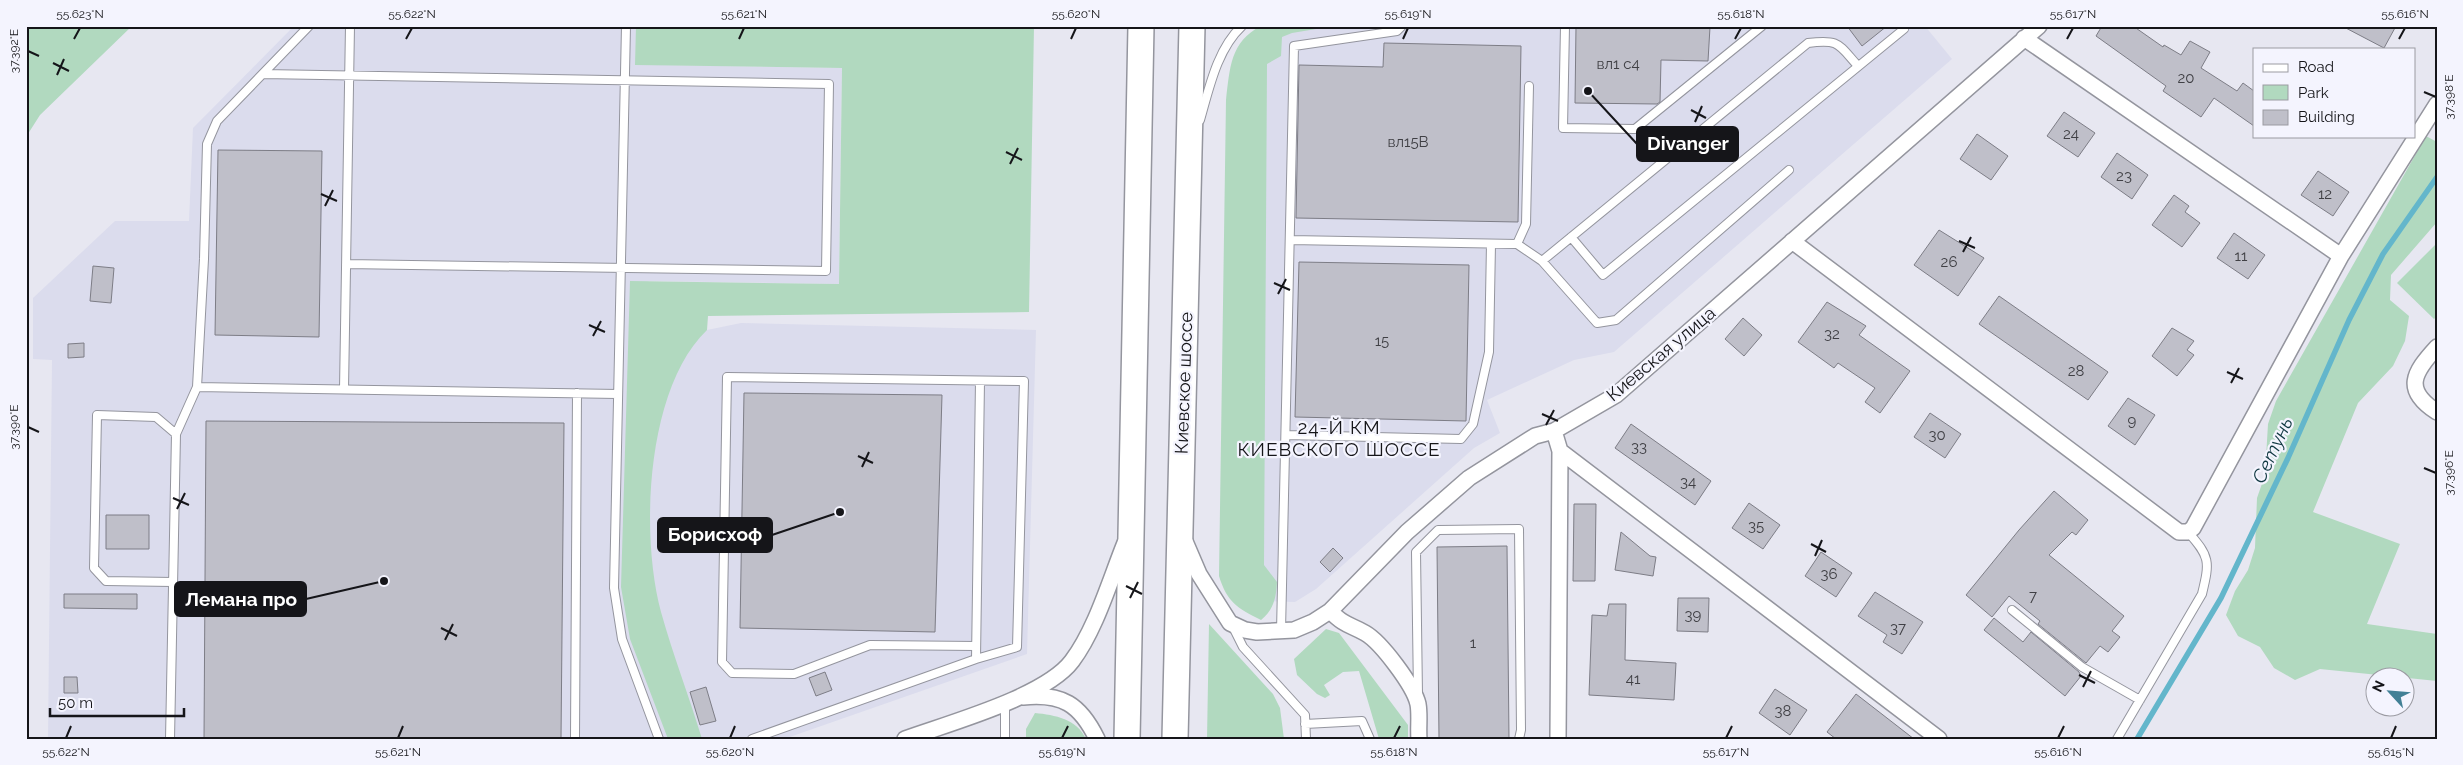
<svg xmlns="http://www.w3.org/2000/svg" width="2463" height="765" font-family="Raleway,sans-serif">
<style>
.built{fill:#dbdced}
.green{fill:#b1d9bf}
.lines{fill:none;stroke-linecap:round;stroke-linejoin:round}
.stream{stroke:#63b6cb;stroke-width:5.5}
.building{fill:#bfbfc9;stroke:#7d7d86}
.service-casing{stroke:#94959e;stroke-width:10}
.minor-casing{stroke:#94959e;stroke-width:18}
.trunk-casing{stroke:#94959e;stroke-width:28}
.service{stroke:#fff;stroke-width:8}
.minor{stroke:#fff;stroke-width:15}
.trunk{stroke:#fff;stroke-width:25}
.ticks{fill:none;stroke:#151519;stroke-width:2}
.labels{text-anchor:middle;stroke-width:4.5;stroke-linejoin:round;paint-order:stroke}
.number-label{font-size:15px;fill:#404045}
.street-label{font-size:18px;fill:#151519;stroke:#f4f4fe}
.neighbourhood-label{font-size:19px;letter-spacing:1px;fill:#151519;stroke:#f4f4fe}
.water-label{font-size:19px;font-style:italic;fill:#0f3740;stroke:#f4f4fe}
.leader{fill:none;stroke:#151519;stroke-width:2}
.callout-dot{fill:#151519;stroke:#f4f4fe;stroke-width:2}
.callout{fill:#151519;stroke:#151519;stroke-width:2}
.callout-label{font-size:19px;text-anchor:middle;font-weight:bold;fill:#fff}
.neatline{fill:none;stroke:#151519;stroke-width:2}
.ticks-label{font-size:12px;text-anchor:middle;fill:#151519}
</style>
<rect width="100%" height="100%" fill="#e7e7f1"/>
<path class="built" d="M294 26H660L658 65 842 68 839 284 648 281 707 330 741 323 1036 330 1027 654 784 739H48L52 360 33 359V298L115 221H189L193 128Z
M1273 26H1925L1952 59 1614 352 1574 360 1487 400 1500 433 1474 448 1316 589 1295 602 1261 601 1265 63Z"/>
<path class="green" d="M26 26H132L40 115 26 137Z
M636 26H1034L1029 312 708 316 707 330C646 388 640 535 661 612 673 655 689 696 702 739H668L630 639 621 587 630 281 839 284 842 68 635 65Z
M1261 26H1334L1292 33 1282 37 1281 56 1267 64 1264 565 1277 582C1276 598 1274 609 1261 620 1237 608 1227 602 1219 576L1226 100C1230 68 1230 42 1261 26Z
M2426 136 2437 142V222L2391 275 2390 300 2409 316 2405 341 2393 366 2358 403 2313 512 2400 544 2367 624 2437 634V681L2320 669 2295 680 2274 668 2260 647 2238 636 2226 615 2235 591 2248 570 2255 548 2257 498 2265 475 2268 424 2276 401Z
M2437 243V316L2434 319 2397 283Z
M1209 624 1273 694 1280 708 1284 739H1207Z
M1326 629 1339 633 1408 725V739H1379L1359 671 1343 672 1324 685 1330 695 1325 698 1317 694 1297 675 1294 659Z
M1035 713C1055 715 1077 719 1086 739H1026V729Z"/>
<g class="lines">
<path class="stream" d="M2137 739 2221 598 2288 458 2349 320 2383 254 2437 177"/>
</g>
<path class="building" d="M1576 26 1710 27 1708 61 1661 60 1660 102 1657 104 1575 103Z
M1847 26H1887L1862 46Z
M2102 26H2133L2163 47 2164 45 2181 55 2190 41 2210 52 2201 68 2237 91 2243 83 2254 91V126L2214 98 2201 117 2163 91 2166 86 2096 36Z
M2342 26H2396L2384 48Z
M1384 43 1521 46 1518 222 1296 218 1299 65 1383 67Z
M2064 112 2095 133 2078 157 2047 136Z
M1977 134 2008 156 1991 180 1960 159Z
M218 150 322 151 319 337 215 335Z
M2117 153 2148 175 2132 199 2101 177Z
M2318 171 2349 192 2333 216 2301 195Z
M2174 195 2189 206 2185 212 2200 223 2182 247 2152 225Z
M1939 230 1984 258 1958 296 1914 265Z
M2234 233 2265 255 2248 279 2217 258Z
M1299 262 1469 265 1466 421 1295 417Z
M93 266 114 268 111 303 90 301Z
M1999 296 2108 372 2088 400 1979 324Z
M1827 302 1866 326 1859 335 1910 371 1880 413 1865 402 1875 388 1838 363 1834 368 1798 342Z
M1743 318 1762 335 1744 356 1725 339Z
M2172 328 2194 341 2187 350 2194 355 2177 376 2152 356Z
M84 343V357L68 358V344Z
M744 393 942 395 935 632 740 628Z
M2128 398 2155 415 2135 445 2108 426Z
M1930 413 1961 434 1945 458 1914 437Z
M206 421 564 423 561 739H204Z
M1631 424 1711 481 1695 505 1615 448Z
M2054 491 2088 520 2076 535 2072 532 2049 555 2124 616 2112 631 2120 637 2108 652 2100 646 2086 663 2038 624 2040 621 2009 596 1992 617 1966 595 2019 530Z
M1749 503 1780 525 1763 549 1732 528Z
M1574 504H1596L1595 581H1573Z
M106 515H149V549H106Z
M1621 532 1650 556 1656 557 1653 576 1615 570Z
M1507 546 1509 739H1439L1437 547Z
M1333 548 1343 558 1330 572 1320 562Z
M1821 552 1852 573 1836 597 1805 576Z
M1875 592 1923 622 1902 654 1883 642 1887 635 1858 616Z
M64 594H137V609L64 608Z
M1678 598H1709L1708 632 1677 631Z
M1609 604H1626L1625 660 1676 663 1674 700 1589 695 1592 615 1607 616Z
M1994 618 2023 642 2031 632 2079 672 2081 676 2065 696 1984 630Z
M825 672 832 690 816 696 809 678Z
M64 677H77L78 693H64Z
M706 687 716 721 700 725 690 692Z
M1775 689 1807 710 1790 735 1759 713Z
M1856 694 1914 739H1836L1827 732Z"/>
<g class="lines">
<defs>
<path id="service" d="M626 26 614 588 622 639 659 739
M1565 26 1563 128 1635 129 1762 26
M263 74 829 84 826 271 346 264
M1200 120C1209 89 1217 49 1242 26
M1571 237 1603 275 1904 29
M1290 240 1517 244 1526 224 1529 86
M1517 244 1542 261 1597 323 1616 320 1789 170
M1542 261 1808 43C1840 39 1838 44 1858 66
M197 387 618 394
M344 389 350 26
M1286 435 1461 439 1473 424 1489 352 1491 244
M173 582 106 581 94 568 97 415 156 417 176 434
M2012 610 2082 667 2140 700
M1233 627 1243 647 1305 715 1306 739
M1281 631 1294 46 1397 31 1402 26
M976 659 1017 647 1024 381 727 377 722 662 732 673 794 674 870 645 976 646
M1418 695 1416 552 1438 530 1519 529 1521 730 1519 739
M1305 724 1362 721 1370 739
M170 739 176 434 197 387 204 259 207 144 217 121 309 26
M575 739 577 393
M752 739 976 659 980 381
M1005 739V703
M2117 739 2202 594C2210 561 2210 557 2188 532"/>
<path id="minor" d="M2024 38 2341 256
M1792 241 2179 532H2188L2193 528 2341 256 2437 104
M2437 347C2413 373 2403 390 2437 412
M1554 431 1560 451 1939 739
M1184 539 1199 574 1230 623 1245 630 1257 632 1294 630 1313 622 1330 611 1407 532 1469 478 1535 436 1554 431 1616 395 2039 26
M1330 611C1345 626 1349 624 1365 633 1381 642 1414 686 1418 704 1420 715 1418 728 1419 739
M1023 697C1062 693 1080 704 1097 739
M905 739C949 723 1045 697 1072 661 1096 629 1110 580 1125 543
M1558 739 1560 451"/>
<path id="trunk" d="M1127 739 1141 26
M1175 739 1192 26"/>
</defs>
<use href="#service" class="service-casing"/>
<use href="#minor" class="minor-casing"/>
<use href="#trunk" class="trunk-casing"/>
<use href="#service" class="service"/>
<use href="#minor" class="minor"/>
<use href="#trunk" class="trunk"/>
</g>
<path class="ticks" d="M74 39 80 28M406 39 412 28M739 39 744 28M1071 39 1076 28M1403 39 1408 28M1735 39 1741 28M2067 39 2073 28M2399 39 2405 28M28 51 39 56M53 63 69 71M57 75 64 59M2424 92 2436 97M1691 110 1706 118M1695 122 1702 106M1006 152 1022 160M1010 164 1018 148M321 194 337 201M325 206 333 190M1959 241 1975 248M1963 252 1971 237M1274 283 1290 290M1278 294 1286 279M589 325 605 332M593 336 601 321M2227 372 2243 379M2231 383 2239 368M1542 414 1558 421M1546 425 1554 410M28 427 39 432M858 456 873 463M862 467 869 452M2424 468 2436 473M173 498 189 505M177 509 185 493M1811 544 1826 552M1815 556 1822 540M1126 586 1142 594M1130 598 1138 582M441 628 457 636M445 640 453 624M2079 675 2095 683M2083 687 2091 671M66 738 71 726M398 738 403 726M730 738 735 726M1062 738 1068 726M1394 738 1400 726M1726 738 1732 726M2058 738 2064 726M2391 738 2396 726"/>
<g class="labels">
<g class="number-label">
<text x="1618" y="69">вл1 с4</text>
<text x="2186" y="83">20</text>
<text x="2071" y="139">24</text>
<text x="1408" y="147">вл15В</text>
<text x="2124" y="181">23</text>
<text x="2325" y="199">12</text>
<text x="2241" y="261">11</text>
<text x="1949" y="267">26</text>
<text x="1832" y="339">32</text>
<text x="1382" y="346">15</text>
<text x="2076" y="376">28</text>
<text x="2132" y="426">9</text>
<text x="1937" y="440">30</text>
<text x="1639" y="452">33</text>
<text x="1688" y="487">34</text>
<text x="1756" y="531">35</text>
<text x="1829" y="579">36</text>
<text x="2033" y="601">7</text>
<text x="1693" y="620">39</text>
<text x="1898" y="633">37</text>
<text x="1473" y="648">1</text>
<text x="1633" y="684">41</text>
<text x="1783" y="716">38</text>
</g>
<g class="street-label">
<text transform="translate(1661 354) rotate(-40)" y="6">Киевская улица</text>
<text transform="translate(1184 383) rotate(-88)" y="6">Киевское шоссе</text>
</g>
<g class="neighbourhood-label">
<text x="1339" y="434">24-Й КМ<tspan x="1339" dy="22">КИЕВСКОГО ШОССЕ</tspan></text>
</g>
<g class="water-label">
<text transform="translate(2272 450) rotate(-65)" y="7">Сетунь</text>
</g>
</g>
<path class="leader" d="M1588 91L1637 144M840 512L772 535M384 581L306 599"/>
<g class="callout-dot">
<circle cx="1588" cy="91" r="5"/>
<circle cx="840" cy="512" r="5"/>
<circle cx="384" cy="581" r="5"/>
</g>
<g class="callout">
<rect x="1637" y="127" width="101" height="34" rx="5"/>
<rect x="658" y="518" width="114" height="34" rx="5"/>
<rect x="175" y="582" width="131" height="34" rx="5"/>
</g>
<g class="callout-label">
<text x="1688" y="150">Divanger</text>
<text x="715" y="541">Борисхоф</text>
<text x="241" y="606">Лемана про</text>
</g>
<rect width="2463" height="765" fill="none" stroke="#f4f4fe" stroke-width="55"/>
<rect x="2253" y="48" width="162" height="90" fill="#f4f4fe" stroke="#9b9ba2"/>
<rect x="2263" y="64" width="25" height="8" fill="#ffffff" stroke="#9b9ba2"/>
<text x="2298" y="72" font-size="15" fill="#151519">Road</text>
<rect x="2263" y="85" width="25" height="15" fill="#b1d9bf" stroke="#9b9ba2"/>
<text x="2298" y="98" font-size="15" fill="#151519">Park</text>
<rect x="2263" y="110" width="25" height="15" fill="#bfbfc9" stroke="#9b9ba2"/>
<text x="2298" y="122" font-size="15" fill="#151519">Building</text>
<g transform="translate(2390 692) rotate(296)"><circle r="24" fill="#f4f4fe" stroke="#9b9ba2"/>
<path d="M0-4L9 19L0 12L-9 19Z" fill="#428096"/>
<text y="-8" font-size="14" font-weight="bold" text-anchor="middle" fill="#151519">N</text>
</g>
<path d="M50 708v8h134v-8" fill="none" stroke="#151519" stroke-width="2.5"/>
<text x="58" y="708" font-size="15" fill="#151519" stroke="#f4f4fe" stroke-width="4" paint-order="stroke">50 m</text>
<rect x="28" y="28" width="2408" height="710" class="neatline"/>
<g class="ticks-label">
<text x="80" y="18">55.623°N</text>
<text x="412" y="18">55.622°N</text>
<text x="744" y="18">55.621°N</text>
<text x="1076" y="18">55.620°N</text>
<text x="1408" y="18">55.619°N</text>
<text x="1741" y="18">55.618°N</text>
<text x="2073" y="18">55.617°N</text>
<text x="2405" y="18">55.616°N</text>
<text transform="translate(14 51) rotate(-90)" y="4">37.392°E</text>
<text transform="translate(2449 97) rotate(-90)" y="4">37.398°E</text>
<text transform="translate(14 427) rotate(-90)" y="4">37.390°E</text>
<text transform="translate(2449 473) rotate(-90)" y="4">37.396°E</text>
<text x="66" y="756">55.622°N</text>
<text x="398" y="756">55.621°N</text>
<text x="730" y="756">55.620°N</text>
<text x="1062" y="756">55.619°N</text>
<text x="1394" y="756">55.618°N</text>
<text x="1726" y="756">55.617°N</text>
<text x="2058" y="756">55.616°N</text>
<text x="2391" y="756">55.615°N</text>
</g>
</svg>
